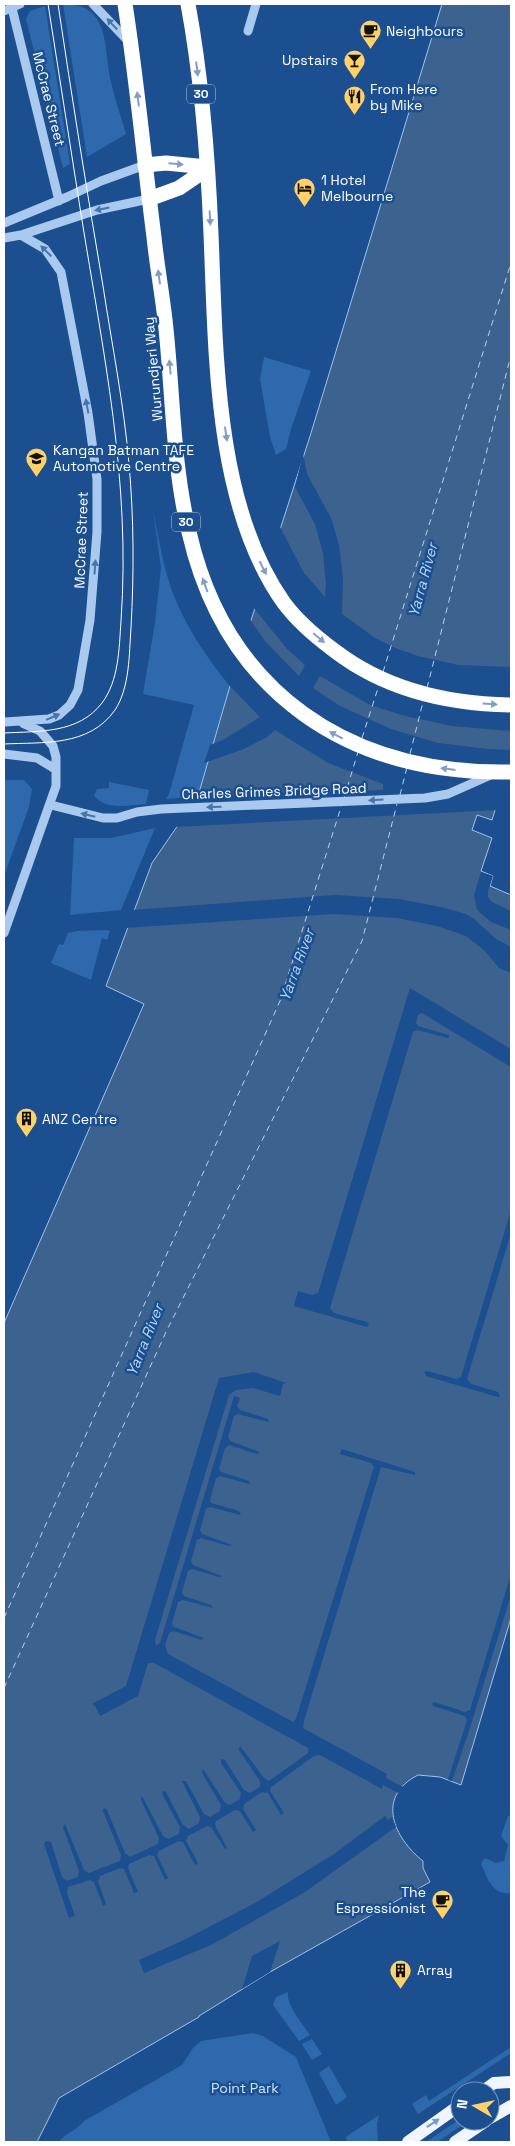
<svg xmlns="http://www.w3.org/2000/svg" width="515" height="2146" font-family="'Space Grotesk',sans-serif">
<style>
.green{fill:#2e69ad}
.water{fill:#3c6290;stroke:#9cc4f0}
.pier{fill:#1b4f8f}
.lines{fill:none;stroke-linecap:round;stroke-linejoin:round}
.ferry{stroke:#b5d3f5;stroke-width:1;stroke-dasharray:6 5;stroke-linecap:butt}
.minor{stroke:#a9c9ee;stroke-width:9}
.major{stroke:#f0f6ff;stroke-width:12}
.highway{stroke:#fff;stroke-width:15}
.tram{stroke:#fff;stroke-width:1}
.oneway{fill:#4674ac}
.oneway2{fill:#829ec1}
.oneway3{fill:#7b9ac1}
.labels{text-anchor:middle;stroke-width:5;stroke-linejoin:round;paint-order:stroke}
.shield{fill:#1b4f8f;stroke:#bbcadd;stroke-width:1}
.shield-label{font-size:12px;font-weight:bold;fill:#fff}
.poi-label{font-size:14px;fill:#fff;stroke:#1b4f8f;text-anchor:start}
.street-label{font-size:14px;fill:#fff;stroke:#1b4f8f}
.park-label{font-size:14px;fill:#cfe3fa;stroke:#1b4f8f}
.water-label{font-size:15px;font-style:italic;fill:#b5d3f5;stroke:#1b4f8f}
</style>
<rect width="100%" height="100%" fill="#1b4f8f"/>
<path class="green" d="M63 4C112 4 103 49 111 82 115 100 121 117 126 134L87 157Z
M45 6 70 164 63 168 26 19 30 11Z
M264 357 311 371 291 429 286 449 276 455 270 437 260 379Z
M153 510C158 534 162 559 169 582 181 619 205 656 230 686L198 796 166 799 169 794 194 705 143 694 155 623 161 568Z
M4 780H24L32 789 29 807 4 876Z
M109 782 149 790 146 804C128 805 108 811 94 796L97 789 109 788Z
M155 828 121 910 70 915 74 838H111Z
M107 930 110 931 107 940 102 938 91 980 51 963 59 944 63 945 68 933 77 931Z
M511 1815V1893C493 1896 486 1877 481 1863L485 1858 496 1863 504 1861 508 1845 501 1836 508 1816Z
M288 1992C286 2005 303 2024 310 2035L299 2041 273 2005 276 1997Z
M253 2033 263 2036 296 2057 331 2142H59C65 2133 75 2132 84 2121L182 2065 193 2048 201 2041Z
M312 2039 322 2054 312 2060 302 2044Z
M511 2047V2053L418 2114 412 2104 426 2095 429 2101Z
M329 2066 347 2097 336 2105 319 2073Z
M379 2115 377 2124 378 2142H347L346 2137 350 2134Z
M460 2119V2121H469L437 2142H426Z"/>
<path class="water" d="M442 4H511V757L492 820 477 815 472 830 492 838 481 871 493 876 490 886 511 895V1618L461 1785 440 1777 418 1775C375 1797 394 1838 423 1861V1868L430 1882 270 1972 199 2016V2017L59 2098 37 2142H4V1323L144 1004 106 986 152 863 198 796 230 686 311 433Z"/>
<path class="pier" d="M303 454 307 474 331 518 339 545 343 579 342 614 375 638 398 649 418 656 458 665 511 667V731L452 726 405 716 370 705 320 676 313 688 340 706 391 729 438 743 488 749 511 750V766L498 810 174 827 195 797 383 790V784L328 763 275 730 267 737 244 749 204 763 210 745 223 740 260 717 228 684 249 618 265 641 299 676 305 665 288 650 253 607 279 525 304 573 325 597 326 584 323 553 315 524 295 487Z
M481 872 493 876 488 891V897L492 902 511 911V930L491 922 477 910 474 895Z
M335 895 399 899 441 907 466 914 474 919 495 938 511 947V973L499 968 485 951 466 936 437 926 397 918 334 914 125 928 132 910Z
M410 988 511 1049V1067L422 1013 418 1015 416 1023 418 1026 449 1035V1037L448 1038 417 1030 413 1032 330 1308 334 1313 367 1322 369 1325 367 1327 294 1306 298 1291 312 1295 318 1293Z
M511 1210V1233L467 1379 471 1384 498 1392 500 1396 498 1397 426 1376 424 1372 427 1371 456 1379 461 1377Z
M254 1372 286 1383 283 1384 280 1396 253 1388 236 1390 229 1395 155 1640 156 1645 160 1643 234 1396 240 1398 237 1406 240 1410 268 1419 269 1422 238 1414 234 1416 228 1437 230 1441 260 1452 257 1454 229 1445 225 1448 219 1469 221 1472 249 1481 250 1484 220 1476 216 1478 210 1500 211 1503 239 1511 241 1515 210 1507 206 1509 200 1530 202 1534 232 1545 229 1546 201 1538 197 1540 191 1561 193 1565 222 1576 219 1577 192 1569 188 1571 182 1592 184 1596 211 1605 213 1608 183 1600 178 1602 172 1623 174 1627 204 1638 202 1640 173 1631 169 1633 165 1645 168 1654 293 1722 296 1719 374 1467 371 1463 340 1454 342 1449 415 1472V1475L381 1467 304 1721 303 1728 387 1774 386 1778 403 1787 398 1793 383 1785 382 1789 320 1755 314 1756 271 1787 270 1791 284 1813 281 1815 268 1793 262 1792 244 1804 243 1809 256 1830 253 1832 240 1811 235 1810 216 1821 215 1825 227 1848 225 1849 211 1827 207 1826 188 1836 186 1841 198 1863 195 1865 183 1842 179 1841 159 1851 157 1855 168 1878 165 1880 154 1856 149 1855 129 1864 128 1868 138 1892 134 1893 124 1869 120 1868 100 1876 98 1881 106 1904 103 1906 94 1882 90 1880 68 1887 67 1893 75 1916 69 1918 44 1844 46 1841 51 1842 62 1877 67 1881 78 1877 79 1871 63 1827 65 1824 84 1870 89 1873 120 1861 121 1855 103 1811 104 1808 107 1810 125 1853 130 1857 158 1844 159 1838 141 1800 142 1796 163 1836 168 1839 179 1834 180 1827 162 1794 163 1791 166 1792 183 1825 189 1829 199 1823 200 1817 182 1781H186L204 1814 210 1817 220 1811 221 1805 202 1773 203 1769 225 1803 230 1805 240 1799 241 1793 221 1763V1759L225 1760 244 1790 250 1793 260 1787V1781L239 1750 240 1746 264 1778 269 1781 308 1753V1748L154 1663H148L138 1696 100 1716 95 1706 92 1704 126 1686 219 1378Z
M511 1574V1595L468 1734 452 1781 448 1780 467 1720 465 1716 433 1706 432 1704 434 1702 465 1712 470 1710Z
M385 1816 388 1820 392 1817 396 1827 305 1892 213 1944 144 1973 139 1960 182 1941 255 1903 334 1854Z
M280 1941 270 1972 242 1989 252 1956Z"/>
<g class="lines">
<path class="ferry" d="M383 672 511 263
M427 688 511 355
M362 738 379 685
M410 754 423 702
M400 795 407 767
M344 798 358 752
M4 1618 280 1001 342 804
M4 1688 166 1332 362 941 397 804"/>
<path class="minor" d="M11 4 59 201
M93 4 129 42
M4 11 20 4
M248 31 256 4
M4 223 67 197 101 181 145 165
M4 238 21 235 97 210 149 199
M5 722 49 719 59 715 70 705 78 690 90 620 97 532V479L88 413 61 272 45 249 21 235
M4 754 37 758 55 769
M51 805 103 818H117L137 812 161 809 425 798 448 794 493 774
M4 933 56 786V757L53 746 40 731 24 724"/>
<path class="major" d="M483 2091 494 2083 511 2082
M490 2118 511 2106
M408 2142 460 2105
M455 2142 486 2121"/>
<path class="highway" d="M125 4C137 81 144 159 154 237 157 267 163 298 166 329 173 397 173 466 189 532 226 694 350 775 511 772
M188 4C202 80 208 157 211 234 216 351 214 505 284 603 298 622 316 637 335 651 386 690 447 704 511 705
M145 165 166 163 207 167
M149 199 179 188 207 169"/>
<path class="tram" d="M4 733C39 731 78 734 102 703 119 680 119 649 121 621 131 480 103 352 81 214 70 144 59 74 48 4
M4 744C43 742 89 747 115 710 130 687 129 654 131 628 134 573 134 519 129 464 124 405 112 345 103 286 87 192 72 98 58 4"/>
</g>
<defs><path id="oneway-solid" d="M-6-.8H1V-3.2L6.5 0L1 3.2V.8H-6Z" transform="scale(1.25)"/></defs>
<g class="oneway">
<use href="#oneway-solid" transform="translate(112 24) rotate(-133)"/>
<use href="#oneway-solid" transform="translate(102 209) rotate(168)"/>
<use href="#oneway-solid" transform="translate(46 251) rotate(-135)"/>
<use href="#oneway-solid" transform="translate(87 406) rotate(-101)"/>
<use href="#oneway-solid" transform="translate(95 567) rotate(-86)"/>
<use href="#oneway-solid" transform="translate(53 717) rotate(-23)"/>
<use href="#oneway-solid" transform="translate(376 800) rotate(177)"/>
<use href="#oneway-solid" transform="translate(214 807) rotate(178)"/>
<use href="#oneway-solid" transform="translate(88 815) rotate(-167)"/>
</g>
<g class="oneway2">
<use href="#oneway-solid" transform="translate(197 69) rotate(83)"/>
<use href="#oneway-solid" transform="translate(138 99) rotate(-97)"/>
<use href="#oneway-solid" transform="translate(176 164) rotate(5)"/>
<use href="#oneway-solid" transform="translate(210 218) rotate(87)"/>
<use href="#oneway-solid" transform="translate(159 277) rotate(-98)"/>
<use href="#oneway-solid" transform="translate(170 367) rotate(-95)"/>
<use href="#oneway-solid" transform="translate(226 434) rotate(82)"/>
<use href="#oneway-solid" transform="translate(263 568) rotate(63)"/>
<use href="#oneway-solid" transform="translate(205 585) rotate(-110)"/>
<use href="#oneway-solid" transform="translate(319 638) rotate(40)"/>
<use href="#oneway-solid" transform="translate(490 704) rotate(3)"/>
<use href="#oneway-solid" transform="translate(336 735) rotate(-152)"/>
<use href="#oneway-solid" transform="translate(448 769) rotate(-173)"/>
</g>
<use class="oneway3" href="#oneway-solid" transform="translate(433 2123) rotate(-34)"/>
<defs>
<symbol id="cafe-pin" viewBox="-11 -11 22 30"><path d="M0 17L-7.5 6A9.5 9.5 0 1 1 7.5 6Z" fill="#ffd166" stroke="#1b4f8f"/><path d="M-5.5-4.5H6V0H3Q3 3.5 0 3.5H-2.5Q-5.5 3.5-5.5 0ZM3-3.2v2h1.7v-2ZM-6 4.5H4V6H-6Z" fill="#111"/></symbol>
<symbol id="bar-pin" viewBox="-11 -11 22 30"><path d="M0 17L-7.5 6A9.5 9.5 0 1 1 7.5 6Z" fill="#ffd166" stroke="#1b4f8f"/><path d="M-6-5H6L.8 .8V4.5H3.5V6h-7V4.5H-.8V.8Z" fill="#111"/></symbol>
<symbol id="restaurant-pin" viewBox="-11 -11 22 30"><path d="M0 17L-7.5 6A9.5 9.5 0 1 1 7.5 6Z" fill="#ffd166" stroke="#1b4f8f"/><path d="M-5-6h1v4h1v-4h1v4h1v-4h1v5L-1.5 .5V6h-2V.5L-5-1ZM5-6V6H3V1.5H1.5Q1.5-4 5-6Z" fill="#111"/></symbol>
<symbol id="hotel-pin" viewBox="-11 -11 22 30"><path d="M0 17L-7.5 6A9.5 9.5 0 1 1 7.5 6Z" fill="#ffd166" stroke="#1b4f8f"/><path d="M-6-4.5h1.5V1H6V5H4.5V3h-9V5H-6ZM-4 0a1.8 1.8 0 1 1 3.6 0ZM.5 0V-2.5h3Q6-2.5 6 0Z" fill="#111"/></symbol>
<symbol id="university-pin" viewBox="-11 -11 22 30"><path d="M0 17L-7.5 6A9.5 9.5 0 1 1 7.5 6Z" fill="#ffd166" stroke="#1b4f8f"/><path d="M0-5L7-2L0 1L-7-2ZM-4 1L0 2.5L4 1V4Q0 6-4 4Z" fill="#111"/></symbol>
<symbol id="building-pin" viewBox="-11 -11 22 30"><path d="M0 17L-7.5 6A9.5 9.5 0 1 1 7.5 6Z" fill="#ffd166" stroke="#1b4f8f"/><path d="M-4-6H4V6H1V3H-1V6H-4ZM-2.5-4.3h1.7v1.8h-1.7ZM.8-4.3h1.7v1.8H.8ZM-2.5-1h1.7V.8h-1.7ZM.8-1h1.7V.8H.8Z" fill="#111"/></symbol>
</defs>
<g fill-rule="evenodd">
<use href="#cafe-pin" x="358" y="18" width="25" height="34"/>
<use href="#bar-pin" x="342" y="48" width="25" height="34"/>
<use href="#restaurant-pin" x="342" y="84" width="25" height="34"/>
<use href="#hotel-pin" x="292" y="176" width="25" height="34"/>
<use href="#university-pin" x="24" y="446" width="25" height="34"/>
<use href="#building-pin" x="14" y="1106" width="25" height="34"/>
<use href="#cafe-pin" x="430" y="1888" width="25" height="34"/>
<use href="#building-pin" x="388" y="1958" width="25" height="34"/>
</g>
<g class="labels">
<g class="shield">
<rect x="187" y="84.5" width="28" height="19" rx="4"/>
<rect x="172" y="512.5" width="28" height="19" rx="4"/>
</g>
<g class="shield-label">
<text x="201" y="98">30</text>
<text x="186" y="526">30</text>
</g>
<g class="poi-label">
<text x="386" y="36">Neighbours</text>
<text x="338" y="65" text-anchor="end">Upstairs</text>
<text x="370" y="94">From Here<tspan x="370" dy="16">by Mike</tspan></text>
<text x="321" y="185">1 Hotel<tspan x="321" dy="16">Melbourne</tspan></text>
<text x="53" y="455">Kangan Batman TAFE<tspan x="53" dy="16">Automotive Centre</tspan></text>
<text x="42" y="1124">ANZ Centre</text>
<text x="426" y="1897" text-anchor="end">The<tspan x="426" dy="16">Espressionist</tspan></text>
<text x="417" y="1975">Array</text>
</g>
<g class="street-label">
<text transform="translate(49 99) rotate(76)" y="5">McCrae Street</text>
<text transform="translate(153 369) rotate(-95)" y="5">Wurundjeri Way</text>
<text transform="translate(81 540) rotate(-88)" y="5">McCrae Street</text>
<text transform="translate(274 791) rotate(-2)" y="5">Charles Grimes Bridge Road</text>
</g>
<g class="park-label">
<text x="245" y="2093">Point Park</text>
</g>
<g class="water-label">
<text transform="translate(423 580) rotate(-75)" y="5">Yarra River</text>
<text transform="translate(297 965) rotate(-70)" y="5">Yarra River</text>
<text transform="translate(145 1340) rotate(-68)" y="5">Yarra River</text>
</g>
</g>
<rect width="515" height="2146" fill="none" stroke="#ffffff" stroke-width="10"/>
<g transform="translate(475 2106) rotate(279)"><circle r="24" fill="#1b4f8f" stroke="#7695bc"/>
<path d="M0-4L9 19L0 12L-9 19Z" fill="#ffd166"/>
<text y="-8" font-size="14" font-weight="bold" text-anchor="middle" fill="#ffffff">N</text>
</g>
</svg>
